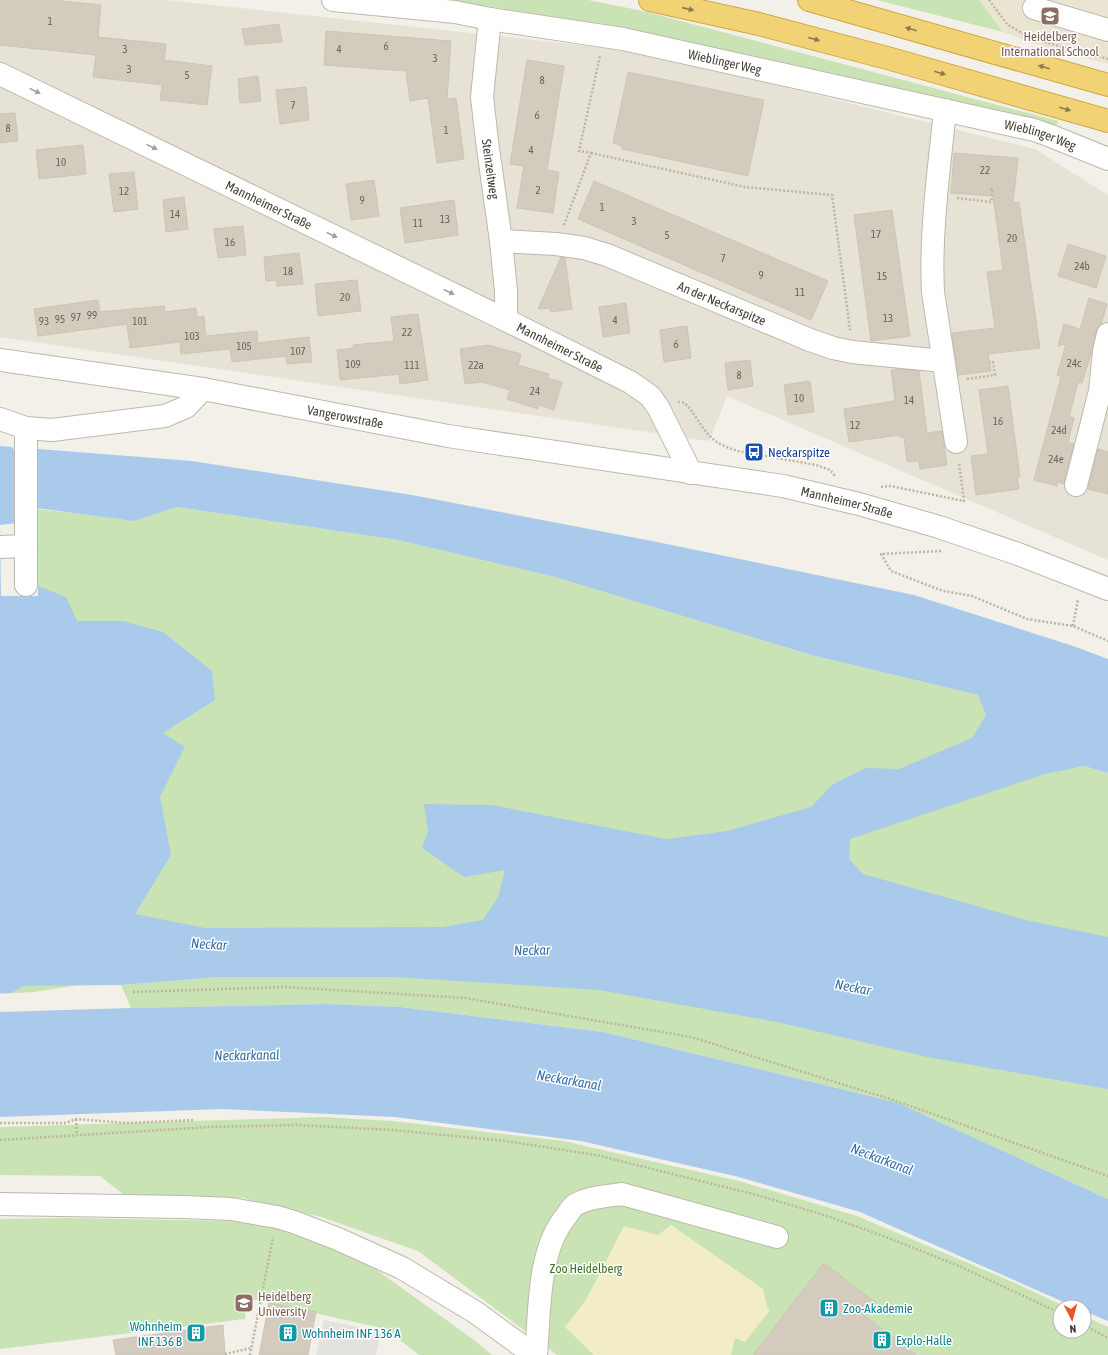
<svg xmlns="http://www.w3.org/2000/svg" width="1108" height="1355" font-family="'Asap Condensed',sans-serif">
<style>
.residential{fill:#e6e2d6}
.education{fill:#eae5d3}
.green{fill:#cae3b4}
.sand{fill:#f3edc7}
.parking{fill:#e4e2df}
.water{fill:#a9caea;fill-rule:evenodd}
.pier{fill:#f2f0e8}
.building{fill:#d3ccbe;stroke:#cdc5b2}
.lines{fill:none;stroke-linecap:round;stroke-linejoin:round}
.minor-casing{stroke:#bdb8ab;stroke-width:24}
.highway-casing{stroke:#d0a844;stroke-width:24}
.path{stroke:#bdb59d;stroke-width:2.5;stroke-dasharray:2 2;stroke-linecap:butt}
.minor{stroke:#fff;stroke-width:22}
.highway{stroke:#f1d274;stroke-width:22}
.oneway{fill:#8a7b4f}
.oneway2{fill:#a2a09b}
.labels{text-anchor:middle;stroke-width:3;stroke-linejoin:round;paint-order:stroke}
.number-label{font-size:11px;fill:#686459}
.education-label{font-size:13px;fill:#785e54;stroke:#fff}
.street-label{font-size:13px;fill:#454137;stroke:#fff}
.transit-label{font-size:13px;fill:#164399;stroke:#fff;text-anchor:start}
.park-label{font-size:13px;fill:#43722f;stroke:#fff}
.culture-label{font-size:13px;fill:#0d838f;stroke:#fff;text-anchor:start}
.water-label{font-size:14px;font-style:italic;fill:#3970a7;stroke:#fff}
</style>
<rect width="100%" height="100%" fill="#f2f0e8"/>
<path class="residential" d="M0 0H167L608 48 780 86 1035 149 1108 195V560L727 396 709 441 0 337Z"/>
<path class="education" d="M979 0H1108V64L1052 50 1003 32Z"/>
<path class="green" d="M449 0H588L643 11 1058 121 1055 130 963 106 641 31Z
M877 0H979L1003 32Z
M0 505 138 520 177 507 398 540 555 577 811 655 978 695 1075 768 1084 766 1108 773V1199L898 1103 763 1070 603 1032 400 1007 328 1004 131 1008 121 985 219 977 201 972 91 983 34 992 0 994Z
M324 1117 393 1121 563 1141 739 1181 857 1216 1013 1282 1066 1307H1060V1331H1084V1316L1108 1327V1355H557L418 1251 321 1217 243 1198H128L100 1176 0 1175V1127Z
M67 1218 239 1221 280 1229 367 1263 474 1340 492 1355H419L386 1329 247 1298 245 1319 0 1349V1219Z"/>
<path class="sand" d="M671 1225 763 1289 767 1307 770 1310 745 1342 735 1338 731 1355H594L565 1327 586 1300 624 1226 658 1235Z"/>
<path class="parking" d="M324 1320 381 1332 376 1355H316Z"/>
<path class="water" d="M0 446 192 461 412 495 652 541 914 595 1073 646 1108 659V773L1084 766 1045 774 850 839 849 859 863 874 1026 920 1108 937V1089L927 1057 777 1022 599 990 394 977H219L121 985 24 986 11 993H0ZM177 507 398 540 555 577 811 655 978 695 986 715 972 738 899 769 866 768 833 784 811 807 727 831 666 839 492 805 424 804 428 831 422 848 464 877 505 870 498 897 483 920 443 927 205 928 135 914 171 855 160 797 185 747 163 733 215 700 212 671 163 632 123 621H77L66 597 38 586 36 508 135 521Z
M328 1004 400 1007 603 1032 763 1070 898 1103 1108 1199V1321L1084 1311V1307H1075L860 1212 739 1177 581 1141 395 1117 222 1109 0 1117V1012L131 1008Z"/>
<path class="pier" d="M9 444 23 445 36 508 38 596H1L0 525 17 523 15 451Z"/>
<path class="building" d="M0 0H54L101 5 98 37 166 44 164 60 212 66 207 105 160 100 162 85 93 77 96 55 0 45Z
M279 24 282 42 245 45 242 29Z
M326 31 451 41 447 99 456 98 464 159 437 163 428 98 410 101 406 71 324 65Z
M527 60 564 66 547 170 559 172 553 213 517 208 524 166 510 164Z
M628 72 764 100 748 176 622 149V146L613 143Z
M258 76 261 101 240 103 238 79Z
M306 87 309 120 280 124 276 90Z
M15 113 18 141 0 143V114Z
M83 145 86 174 39 179 36 150Z
M954 153 1018 158 1013 203 1019 202 1040 348 988 354 991 371 958 375 952 333 995 328 987 272 1003 270 993 196 951 193Z
M134 172 138 209 114 212 109 174Z
M374 180 379 216 351 220 346 184Z
M594 181 828 281 811 320 578 219Z
M184 197 188 229 166 232 163 200Z
M454 200 458 235 405 243 400 208Z
M892 210 910 336 871 341 854 215Z
M243 226 246 255 218 258 214 229Z
M1068 244 1106 256 1096 288 1058 276Z
M299 253 303 284 277 286 276 280 266 281 264 257Z
M561 257 565 258 572 309 551 312 550 308 538 309Z
M357 280 361 311 318 316 315 284Z
M1089 298 1107 304 1101 324 1096 331 1091 354 1082 383 1078 382 1069 417 1074 418 1068 442 1074 444 1064 484 1057 482V486L1034 480 1061 377 1057 375 1066 344 1058 346 1064 324 1080 329Z
M98 300 100 312 164 306 165 312 196 308 197 317 204 316 206 336 257 331 258 343 309 337 312 362 287 364 286 356 232 362 230 349 181 354 180 342 130 348 127 324 38 336 34 309Z
M626 303 630 333 603 337 599 307Z
M418 314 428 380 400 384 399 374 340 380 337 350 353 348V345L394 341 391 317Z
M687 326 691 358 664 362 660 330Z
M488 345 521 354 518 365 549 374 547 378 562 382 554 410 539 405 538 409 507 399 510 390 482 382 465 384 460 349Z
M750 360 753 386 728 390 725 363Z
M900 369 919 371 927 433 942 431 947 465 920 469 919 461 907 462 904 437 900 438V435L849 442 844 409 895 401 891 370Z
M810 381 814 412 788 415 784 385Z
M1008 386 1020 477 1017 476 1019 489 976 495 971 456 988 454 979 390Z
M1098 449 1108 452V494L1088 489Z
M824 1263 875 1302 864 1315 916 1355H753Z
M269 1303 316 1312 308 1355H259Z
M223 1325 225 1355H116L113 1340Z"/>
<g class="lines">
<defs>
<g id="minor">
<path id="s1" d="M333 0 455 12 490 19 623 39 1034 130 1051 136 1108 159"/>
<path d="M1034 8 1108 30"/>
<path id="s2" d="M490 19 482 97 487 141 501 241 506 291V320"/>
<path id="s3" d="M0 74 506 320 630 382 650 396 658 407 691 473"/>
<path d="M945 110C939 170 930 232 933 292L956 442"/>
<path id="s4" d="M501 241 556 244 584 248 607 255 810 340 833 348 852 352 943 361"/>
<path id="s5" d="M0 360 203 389 448 436 783 486 859 504 939 527 1018 554 1108 589"/>
<path d="M0 419 26 428 52 430 165 416 186 407 203 389"/>
<path d="M26 428V585"/>
<path d="M1076 485 1100 391 1104 351 1108 334"/>
<path d="M0 547 26 546"/>
<path d="M0 1204 184 1207 231 1209 277 1217 294 1222 338 1239 402 1268 475 1312 534 1355"/>
<path d="M536 1355C540 1311 537 1250 567 1215 569 1212 572 1207 575 1205 587 1197 608 1196 622 1194L777 1237"/>
</g>
<path id="highway" d="M650 0 759 24 891 59 1108 121
M809 0 1108 85"/>
</defs>
<use href="#minor" class="minor-casing"/>
<use href="#highway" class="highway-casing"/>
<path class="path" d="M989 0 1007 24 1030 38 1108 59
M591 153 745 187 832 195 850 330
M957 198 991 202 993 189H989
M564 225 591 153 579 151 600 56
M967 379 995 375 993 362H989
M678 402C679 402 683 402 684 403 692 408 702 430 712 438 719 445 729 448 738 451L816 465 830 470 835 476
M881 487 890 486 964 501 959 462
M941 551 881 554 891 571 943 591 972 596 1027 619 1073 626 1108 641
M1073 626 1078 599
M133 992 286 987 465 998 691 1037 893 1100 1108 1176
M76 1119 77 1136
M0 1123H66L76 1119 127 1123 193 1120
M0 1140 210 1127 296 1125 393 1130 505 1141 596 1155 757 1195 824 1215 886 1237 959 1266 1060 1313
M1084 1325 1108 1338
M225 1354 251 1348
M250 1355 273 1237"/>
<use href="#minor" class="minor"/>
<use href="#highway" class="highway"/>
</g>
<defs><path id="oneway-solid" d="M-6-.8H1V-3.2L6.5 0L1 3.2V.8H-6Z"/></defs>
<g class="oneway">
<use href="#oneway-solid" transform="translate(688 9) rotate(13)"/>
<use href="#oneway-solid" transform="translate(911 29) rotate(-164)"/>
<use href="#oneway-solid" transform="translate(814 39) rotate(15)"/>
<use href="#oneway-solid" transform="translate(1044 67) rotate(-164)"/>
<use href="#oneway-solid" transform="translate(940 73) rotate(16)"/>
<use href="#oneway-solid" transform="translate(1065 109) rotate(16)"/>
</g>
<g class="oneway2">
<use href="#oneway-solid" transform="translate(35 91) rotate(26)"/>
<use href="#oneway-solid" transform="translate(152 147) rotate(26)"/>
<use href="#oneway-solid" transform="translate(332 235) rotate(26)"/>
<use href="#oneway-solid" transform="translate(449 292) rotate(26)"/>
</g>
<defs>
<symbol id="school-square" viewBox="-11 -11 22 22"><rect x="-9" y="-9" width="18" height="18" rx="4" fill="#8d6e63" stroke="#fff"/><path d="M0-5L7-2L0 1L-7-2ZM-4 1L0 2.5L4 1V4Q0 6-4 4Z" fill="#fff"/></symbol>
<symbol id="bus-square" viewBox="-11 -11 22 22"><rect x="-9" y="-9" width="18" height="18" rx="4" fill="#1a4fb4" stroke="#fff"/><path d="M-5-6H5V4H4V6H2V4H-2V6H-4V4H-5ZM-3.5-4V0h7V-4ZM-3.5 1.2v1.5H-2V1.2ZM2 1.2v1.5H3.5V1.2Z" fill="#fff"/></symbol>
<symbol id="university-square" viewBox="-11 -11 22 22"><rect x="-9" y="-9" width="18" height="18" rx="4" fill="#8d6e63" stroke="#fff"/><path d="M0-5L7-2L0 1L-7-2ZM-4 1L0 2.5L4 1V4Q0 6-4 4Z" fill="#fff"/></symbol>
<symbol id="building-square" viewBox="-11 -11 22 22"><rect x="-9" y="-9" width="18" height="18" rx="4" fill="#0f9aa8" stroke="#fff"/><path d="M-4-6H4V6H1V3H-1V6H-4ZM-2.5-4.3h1.7v1.8h-1.7ZM.8-4.3h1.7v1.8H.8ZM-2.5-1h1.7V.8h-1.7ZM.8-1h1.7V.8H.8Z" fill="#fff"/></symbol>
</defs>
<g fill-rule="evenodd">
<use href="#school-square" x="1039" y="5" width="22" height="22"/>
<use href="#bus-square" x="743" y="441" width="22" height="22"/>
<use href="#university-square" x="233" y="1292" width="22" height="22"/>
<use href="#building-square" x="818" y="1297" width="22" height="22"/>
<use href="#building-square" x="185" y="1322" width="22" height="22"/>
<use href="#building-square" x="277" y="1322" width="22" height="22"/>
<use href="#building-square" x="871" y="1329" width="22" height="22"/>
</g>
<g class="labels">
<g class="number-label">
<text x="50" y="25">1</text>
<text x="386" y="50">6</text>
<text x="125" y="53">3</text>
<text x="339" y="53">4</text>
<text x="435" y="62">3</text>
<text x="129" y="73">3</text>
<text x="187" y="79">5</text>
<text x="542" y="84">8</text>
<text x="293" y="109">7</text>
<text x="537" y="119">6</text>
<text x="8" y="132">8</text>
<text x="446" y="134">1</text>
<text x="531" y="154">4</text>
<text x="61" y="166">10</text>
<text x="985" y="174">22</text>
<text x="538" y="194">2</text>
<text x="124" y="195">12</text>
<text x="362" y="204">9</text>
<text x="602" y="211">1</text>
<text x="175" y="218">14</text>
<text x="445" y="223">13</text>
<text x="634" y="225">3</text>
<text x="418" y="227">11</text>
<text x="876" y="238">17</text>
<text x="667" y="239">5</text>
<text x="1012" y="242">20</text>
<text x="230" y="246">16</text>
<text x="723" y="262">7</text>
<text x="1082" y="270">24b</text>
<text x="288" y="275">18</text>
<text x="761" y="279">9</text>
<text x="882" y="280">15</text>
<text x="800" y="296">11</text>
<text x="345" y="301">20</text>
<text x="92" y="319">99</text>
<text x="76" y="321">97</text>
<text x="888" y="322">13</text>
<text x="60" y="323">95</text>
<text x="615" y="324">4</text>
<text x="44" y="325">93</text>
<text x="140" y="325">101</text>
<text x="407" y="336">22</text>
<text x="192" y="340">103</text>
<text x="676" y="348">6</text>
<text x="244" y="350">105</text>
<text x="298" y="355">107</text>
<text x="1074" y="367">24c</text>
<text x="353" y="368">109</text>
<text x="412" y="369">111</text>
<text x="476" y="369">22a</text>
<text x="739" y="379">8</text>
<text x="535" y="395">24</text>
<text x="799" y="402">10</text>
<text x="909" y="404">14</text>
<text x="998" y="425">16</text>
<text x="855" y="429">12</text>
<text x="1059" y="434">24d</text>
<text x="1056" y="463">24e</text>
</g>
<g class="education-label">
<text x="1050" y="41">Heidelberg<tspan x="1050" dy="15">International School</tspan></text>
<text x="258" y="1301" text-anchor="start">Heidelberg<tspan x="258" dy="15">University</tspan></text>
</g>
<g class="street-label">
<text dy="5" stroke="none"><textPath href="#s1" startOffset="397">Wieblinger Weg</textPath></text>
<text dy="5" stroke="none"><textPath href="#s1" startOffset="721">Wieblinger Weg</textPath></text>
<text dy="5" stroke="none"><textPath href="#s2" startOffset="151">Steinzeitweg</textPath></text>
<text dy="5" stroke="none"><textPath href="#s3" startOffset="299">Mannheimer Straße</textPath></text>
<text dy="5" stroke="none"><textPath href="#s4" startOffset="232">An der Neckarspitze</textPath></text>
<text dy="5" stroke="none"><textPath href="#s3" startOffset="623">Mannheimer Straße</textPath></text>
<text dy="5" stroke="none"><textPath href="#s5" startOffset="350">Vangerowstraße</textPath></text>
<text dy="5" stroke="none"><textPath href="#s5" startOffset="859">Mannheimer Straße</textPath></text>
</g>
<g class="transit-label">
<text x="768" y="457">Neckarspitze</text>
</g>
<g class="park-label">
<text x="586" y="1273">Zoo Heidelberg</text>
</g>
<g class="culture-label">
<text x="843" y="1313">Zoo-Akademie</text>
<text x="182" y="1331" text-anchor="end">Wohnheim<tspan x="182" dy="15">INF 136 B</tspan></text>
<text x="302" y="1338">Wohnheim INF 136 A</text>
<text x="896" y="1345">Explo-Halle</text>
</g>
<g class="water-label">
<text transform="translate(209 944) rotate(3)" y="5">Neckar</text>
<text transform="translate(532 950) rotate(-1)" y="5">Neckar</text>
<text transform="translate(853 987) rotate(11)" y="5">Neckar</text>
<text transform="translate(247 1055) rotate(-1)" y="5">Neckarkanal</text>
<text transform="translate(569 1080) rotate(10)" y="5">Neckarkanal</text>
<text transform="translate(882 1159) rotate(21)" y="5">Neckarkanal</text>
</g>
</g>
<g transform="translate(1072 1319) rotate(174)"><circle r="19" fill="#ffffff" stroke="#b5b3af"/>
<path d="M0-3L7 15L0 10L-7 15Z" fill="#e7562a"/>
<text y="-6" font-size="11" font-weight="bold" text-anchor="middle" fill="#454137">N</text>
</g>
</svg>
